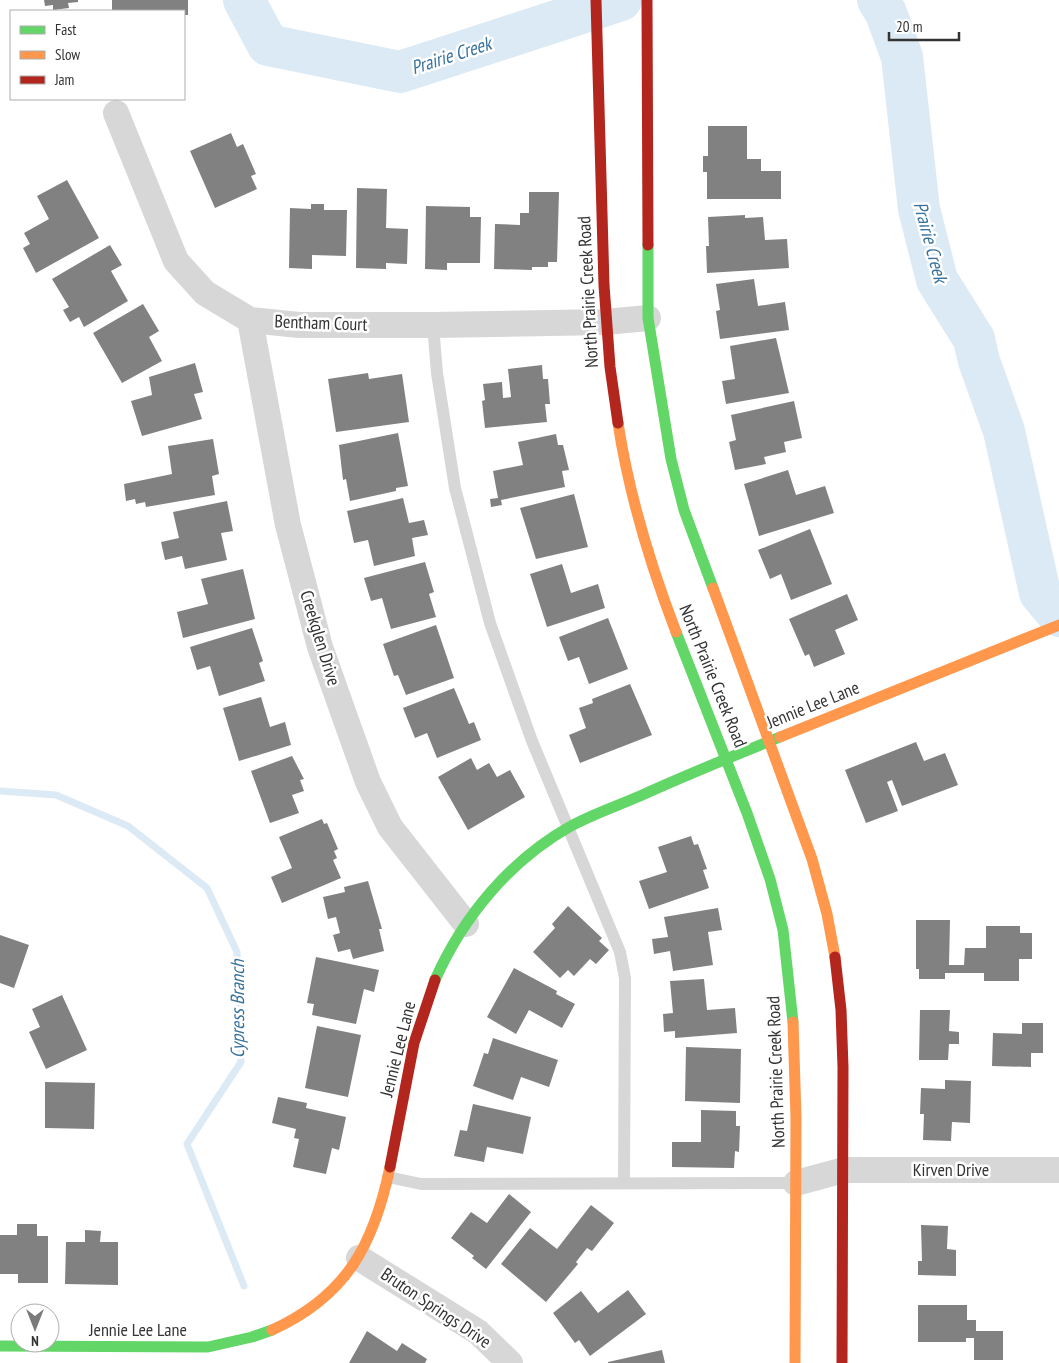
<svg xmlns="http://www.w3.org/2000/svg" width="1059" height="1363" font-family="'PT Sans Narrow',sans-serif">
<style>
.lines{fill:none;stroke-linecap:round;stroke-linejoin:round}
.stream{stroke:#dbeaf4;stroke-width:7}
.river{stroke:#dbeaf4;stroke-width:42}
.building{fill:#818181}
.lane{stroke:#d7d7d7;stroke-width:12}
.street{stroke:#d7d7d7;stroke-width:26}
.fast{stroke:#63d668;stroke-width:11}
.slow{stroke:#ff974d;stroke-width:11}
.jam{stroke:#b3261e;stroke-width:11}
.labels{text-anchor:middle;stroke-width:5;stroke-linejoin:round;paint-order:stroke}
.street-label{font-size:18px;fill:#333;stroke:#fff}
.water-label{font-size:19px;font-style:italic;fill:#38739e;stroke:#fff}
</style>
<rect width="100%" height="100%" fill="#fff"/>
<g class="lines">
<path class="stream" d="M0 791 56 795 128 826 207 888 237 952 241 1062 187 1144 244 1286"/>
<path class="river" d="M244 0 268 45 400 72 621 0
M878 0 886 13 902 57 919 209 937 280 974 339 979 361 1004 431 1040 593 1059 616"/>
</g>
<path class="building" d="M44 0H78V2L68 3 69 8 53 10V5L45 6Z
M112 0H188V15H184V11H112Z
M708 126H747V159H761V171H781V199H707V172H703V156H708Z
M231 133 237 147 243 144 256 174 251 176 257 189 215 208 190 151Z
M67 180 99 238 36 273 23 248 30 244 24 233 49 219 37 196Z
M357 188 387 189 386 228 408 229 407 264 386 263V269L356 268Z
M529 192H559L557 262H548V267H532V270L494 269 495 224 520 225V213H529Z
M311 204H324V210H347L346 256 312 255V269L289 268 290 208 311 209Z
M426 206 470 207V217H481L480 263H447V270L425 269Z
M745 215V218L763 217 765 240 787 239 789 268 707 273 706 246H709L708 217Z
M110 245 122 265 111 271 128 301 84 327 79 317 70 322 63 310 69 307 52 279Z
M754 279 758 306 785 302 789 330 720 339 716 311 720 310 716 284Z
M143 304 159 331 149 337 162 361 122 383 93 333Z
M776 338 789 393 726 404 722 381 735 379 730 346Z
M195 363 203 392 194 394 202 419 142 436 131 401 152 395 149 377Z
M542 365 543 379H548L550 404H545L547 422 485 428 482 401 485 400 483 384 502 382 503 398 511 397 508 369Z
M368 373 369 379 402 374 409 422 336 432 328 379Z
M794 401 802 438 784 442 786 452 764 457 766 464 735 470 729 442 736 440 731 415Z
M398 433 408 486 396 488V491L350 501 346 479 343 480 339 445Z
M556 434 558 445H563L569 470 562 471 565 487 501 500 502 505 491 507 490 499 498 498 493 471 523 465 518 442Z
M213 439 219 474 212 476 215 495 146 507 145 502 136 504 135 499 126 501 124 484 172 474 168 446Z
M788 470 796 495 825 486 834 513 759 536 744 484Z
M574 494 588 547 536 559 520 508Z
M403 498 409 523 424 520 428 535 412 538 415 556 374 566 368 540 354 543 347 511Z
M227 501 233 531 221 533 227 560 185 569 182 556 165 560 161 542 179 538 173 512Z
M810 529 832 584 791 600 781 574 770 579 758 550Z
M425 562 434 592 429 594 436 617 391 629 382 598 371 601 364 578Z
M562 564 571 593 598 584 605 608 547 627 530 574Z
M243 569 255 619 183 638 177 612 208 604 201 579Z
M847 594 858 620 835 630 845 654 814 667 809 654 805 656 789 619Z
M608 618 628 669 589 684 579 657 568 661 559 637Z
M436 625 454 678 406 695 398 675 394 676 383 644Z
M252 628 263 661 259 663 265 681 219 696 210 666 197 670 190 647Z
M630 684 652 735 580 763 569 735 586 728 579 708 593 703 592 699Z
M454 688 469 724 474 722 481 740 437 758 427 733 415 738 403 708Z
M261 697 270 727 285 722 291 745 239 761 223 708Z
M916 742 924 761 945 753 958 785 902 806 892 780 887 782 898 811 866 823 845 770Z
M292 756 304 779 300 780 304 791 292 795 299 813 270 823 251 771Z
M471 758 477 770 489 763 497 777 510 770 525 797 468 830 438 777Z
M322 819 324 824 327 823 338 849 334 851 337 858 333 860 341 878 282 903 271 877 292 868 279 837Z
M691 836 694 845 698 844 707 869 703 870 709 888 649 909 639 881 667 872 658 847Z
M368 881 382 929H379L384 951 353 959 350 949 338 952 333 935 340 933 336 917 328 919 323 897 345 892 344 887Z
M568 906 602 938 599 941 609 950 596 964 590 959 574 976 568 970 560 978 533 952 555 928 552 924Z
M718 908 722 930 708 932 713 965 673 971 670 951 654 954 652 939 668 937 664 917Z
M916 920H950L949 965H964L965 948H986V926H1020V933H1032V959H1019V981H984V973H945V979H919V969H916Z
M0 935 29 945 14 988 0 983Z
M316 957 379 970 374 992 364 989 356 1024 312 1015 314 1004 307 1003Z
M514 968 557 991 556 994 575 1004 562 1028 529 1010 516 1034 487 1017Z
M704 979 707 1010 735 1008 737 1033 675 1038V1031L664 1032 663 1014 673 1013 670 981Z
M62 995 87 1050 46 1069 29 1032 40 1027 32 1009Z
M920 1010H950L949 1031 959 1032V1044H949L948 1060H919Z
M1022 1023H1043V1053H1031V1067L992 1066 993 1033 1022 1034Z
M317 1026 361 1035 348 1097 305 1088Z
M493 1038 558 1060 549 1087 521 1077 513 1100 473 1086 484 1053 488 1054Z
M686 1047 741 1049 740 1103 685 1101Z
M945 1080 971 1081 970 1123 952 1122 951 1141 923 1140 924 1114H920L921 1088 945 1089Z
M45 1082 95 1083 94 1129 45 1128Z
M278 1097 307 1103 306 1108 346 1117 339 1150 332 1148 326 1174 293 1167 299 1139 294 1138 296 1129 272 1123Z
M473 1104 531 1117 523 1154 487 1147 484 1162 454 1156 460 1130 467 1131Z
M701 1110 736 1111V1126H740L739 1152 735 1151 734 1168 672 1167V1142H701Z
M509 1194 531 1212 486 1269 472 1258 474 1256 451 1238 471 1212 487 1223Z
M591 1205 614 1223 592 1251 587 1248 576 1262 578 1264 546 1302 501 1264 530 1228 557 1249Z
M17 1224H37V1236H48V1283H18V1274H0V1235H17Z
M921 1225 948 1226 947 1249 956 1250V1276L918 1275V1261H922Z
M85 1230 101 1231 100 1242H118V1285L65 1284 66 1242H85Z
M628 1290 646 1314 590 1356 579 1340 575 1343 553 1313 581 1291 598 1313Z
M918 1305H967V1320H976V1331H1003V1360H974V1338H966V1342H918Z
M367 1331 397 1351 402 1343 427 1359 425 1363H349Z
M662 1350 665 1363H608V1362Z"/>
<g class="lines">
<path class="lane" d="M433 325 437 373 455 488 490 623 532 741 620 952 625 978 624 1183
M388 1177 421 1184 796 1183"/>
<path class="street" d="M116 113 176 261 205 293 250 320 299 325H433L605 322 648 318
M250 320 288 525 320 647 368 782 390 827 466 924
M796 1183 844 1170H1059
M359 1258 478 1332 510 1363"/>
<path class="fast" d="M648 245V318L671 459 684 510 713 588
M676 632 747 813 770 879 783 930 793 1022
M435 980C463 917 510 860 571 826 593 814 617 806 640 796 686 775 733 756 780 737
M0 1346 208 1347 252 1337 272 1330"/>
<path class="slow" d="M618 423C629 495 650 564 676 632
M713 588 812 859 827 914 835 957
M780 737 1059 625
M793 1022 796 1118 795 1363
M272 1330C347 1296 374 1244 390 1167"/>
<path class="jam" d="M596 0 604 285 610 367 618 423
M647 0 648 245
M835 957 841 1010 843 1067 842 1363
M390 1167 414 1043 435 980"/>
</g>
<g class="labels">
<g class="street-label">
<text transform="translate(588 292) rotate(-93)" y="6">North Prairie Creek Road</text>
<text transform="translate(321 323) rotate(2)" y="6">Bentham Court</text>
<text transform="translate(320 638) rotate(73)" y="6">Creekglen Drive</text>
<text transform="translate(713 676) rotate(68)" y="6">North Prairie Creek Road</text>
<text transform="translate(813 705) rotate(-22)" y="6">Jennie Lee Lane</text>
<text transform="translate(398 1049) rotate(-76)" y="6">Jennie Lee Lane</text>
<text transform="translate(776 1072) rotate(-92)" y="6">North Prairie Creek Road</text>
<text x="951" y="1176">Kirven Drive</text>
<text transform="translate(436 1308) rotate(34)" y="6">Bruton Springs Drive</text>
<text x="138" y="1336">Jennie Lee Lane</text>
</g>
<g class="water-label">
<text transform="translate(451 55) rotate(-18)" y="7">Prairie Creek</text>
<text transform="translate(931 242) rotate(75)" y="7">Prairie Creek</text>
<text transform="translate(237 1009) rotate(-90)" y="7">Cypress Branch</text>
</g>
</g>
<rect x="10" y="10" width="175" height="90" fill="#ffffff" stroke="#adadad"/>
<rect x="20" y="26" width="25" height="8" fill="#63d668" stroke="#adadad"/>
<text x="55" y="35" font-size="15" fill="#333333">Fast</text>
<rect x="20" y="51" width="25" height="8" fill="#ff974d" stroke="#adadad"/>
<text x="55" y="60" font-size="15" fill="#333333">Slow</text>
<rect x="20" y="76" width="25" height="8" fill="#b3261e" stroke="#adadad"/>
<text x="55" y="85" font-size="15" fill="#333333">Jam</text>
<g transform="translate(35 1328) rotate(180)"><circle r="24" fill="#ffffff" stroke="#adadad"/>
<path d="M0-4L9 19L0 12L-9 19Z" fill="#7a7a7a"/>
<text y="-8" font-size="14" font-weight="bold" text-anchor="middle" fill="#333333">N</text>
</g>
<path d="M889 32v8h70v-8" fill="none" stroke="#333333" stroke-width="2.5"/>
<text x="896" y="32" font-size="15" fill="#333333" stroke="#ffffff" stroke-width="4" paint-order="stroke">20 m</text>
</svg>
